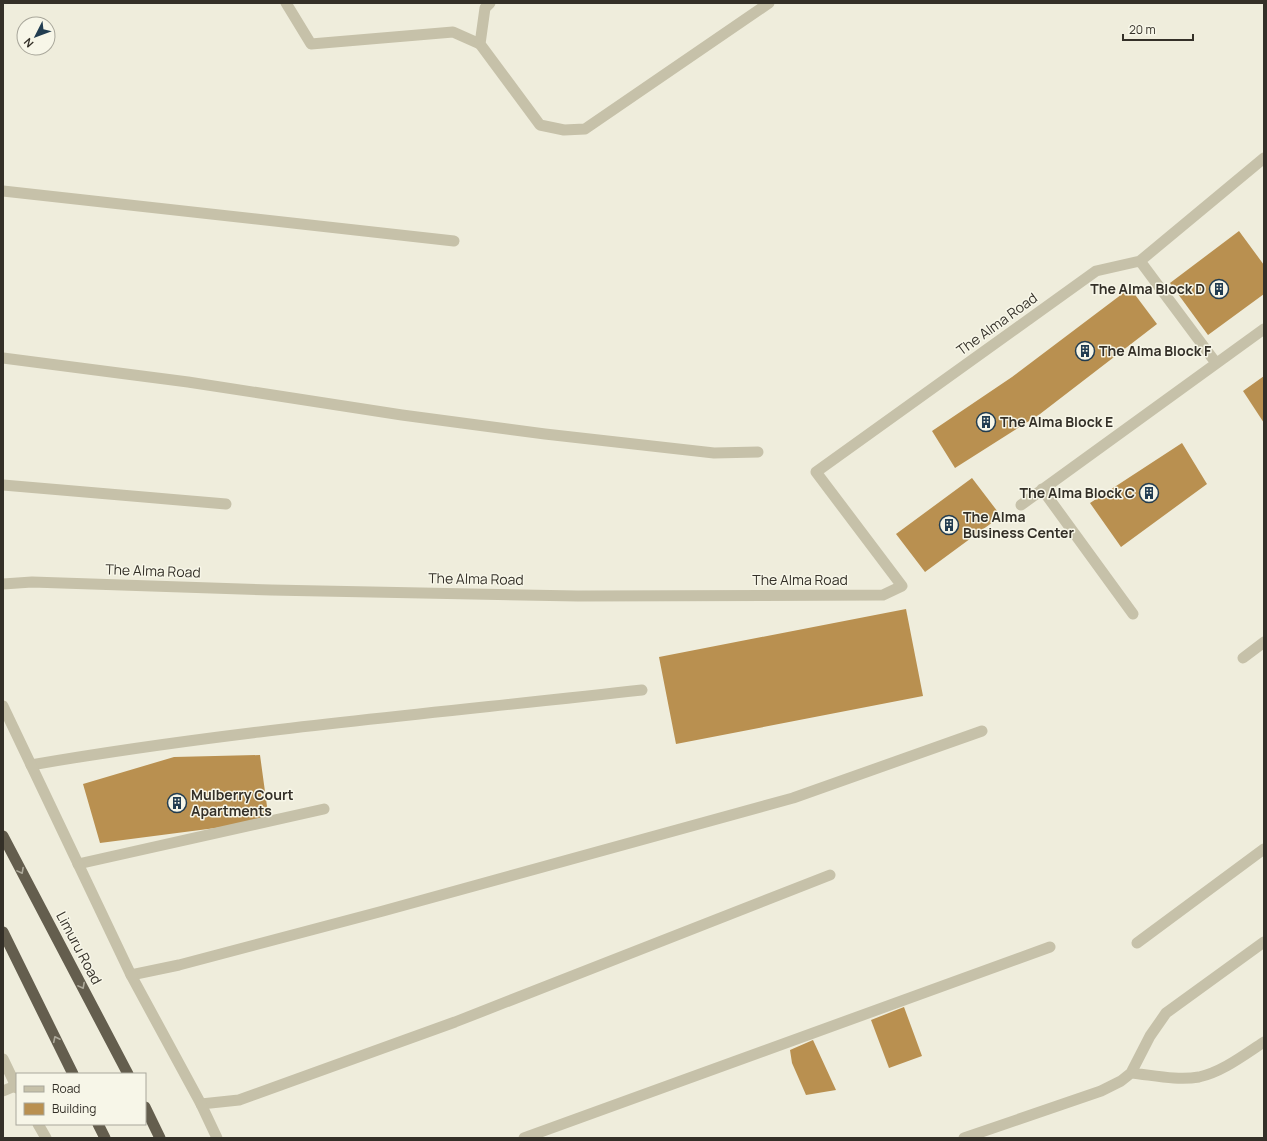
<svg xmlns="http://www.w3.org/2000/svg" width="1267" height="1141" font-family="Manrope,sans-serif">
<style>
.building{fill:#b99050}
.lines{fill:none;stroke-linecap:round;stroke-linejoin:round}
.service{stroke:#c6c1a9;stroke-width:11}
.minor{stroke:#c6c1a9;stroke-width:11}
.tertiary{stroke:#c6c1a9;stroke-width:11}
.trunk{stroke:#645e4e;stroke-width:11}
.oneway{stroke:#aeaa9b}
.labels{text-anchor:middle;stroke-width:3;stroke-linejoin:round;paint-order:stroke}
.poi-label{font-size:14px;font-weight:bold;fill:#343028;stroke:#f7f6e8;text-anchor:start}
.street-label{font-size:14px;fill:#343028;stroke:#f7f6e8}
</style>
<rect width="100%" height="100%" fill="#efeddc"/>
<path class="building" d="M1239 231 1264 265V294L1208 335 1170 283Z
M1130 288 1157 324 1040 414 955 468 932 431 1012 377Z
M1264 376V423L1243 391Z
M1182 443 1207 484 1121 547 1090 503Z
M972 478 1001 516 925 572 896 534Z
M906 609 923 696 676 744 659 657Z
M260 755 269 821 100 843 83 784 174 757Z
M904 1007 922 1056 889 1068 871 1020Z
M813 1040 836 1090 806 1095 792 1063 790 1050Z"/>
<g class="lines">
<path class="service" d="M286 3 311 44 453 32 480 44"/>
<path class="minor" d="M490 3 485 8 480 44 540 125 564 130 585 129 769 3
M3 191 454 241
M1140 261 1216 363
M3 358 188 382 402 415 545 434 714 453 758 452
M3 485 226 504
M1042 489 1133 614
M1021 505 1264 329
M3 584 32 582 271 590 578 596 883 595 902 586 816 472 1096 271 1140 261 1264 158
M1243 658 1264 642
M31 765C233 730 438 713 642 690
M78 864 324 809
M1137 943 1264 849
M131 975 179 965 383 911 793 798 982 731
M1131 1073C1152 1075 1177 1081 1199 1077 1222 1072 1244 1055 1264 1042
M3 1091 15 1086
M201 1104 239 1100 455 1022 830 875
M524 1138 1050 947
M964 1138 1101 1091 1121 1081 1131 1073 1150 1036 1166 1013 1264 942"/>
<path class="tertiary" d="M3 706 131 975 201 1104 217 1138
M3 1059 17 1088
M38 1124 46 1138"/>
<path class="trunk" d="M3 836 128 1074
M3 932 73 1074
M145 1107 160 1138
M98 1124 105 1138"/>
</g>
<defs><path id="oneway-chevron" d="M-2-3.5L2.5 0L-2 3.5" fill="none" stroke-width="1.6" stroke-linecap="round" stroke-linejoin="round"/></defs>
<g class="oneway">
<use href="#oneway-chevron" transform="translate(21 871) rotate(62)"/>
<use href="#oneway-chevron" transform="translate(82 986) rotate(62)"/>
<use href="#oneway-chevron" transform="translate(56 1039) rotate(-116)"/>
</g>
<defs>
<symbol id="building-ring" viewBox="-11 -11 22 22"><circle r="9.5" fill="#f7f6e8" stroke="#223d51" stroke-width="1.5"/><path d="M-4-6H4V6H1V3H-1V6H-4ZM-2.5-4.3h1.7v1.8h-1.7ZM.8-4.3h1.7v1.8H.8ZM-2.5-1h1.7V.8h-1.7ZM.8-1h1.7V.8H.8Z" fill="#223d51"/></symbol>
</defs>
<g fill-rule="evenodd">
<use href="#building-ring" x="1208" y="278" width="22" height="22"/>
<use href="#building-ring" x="1074" y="340" width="22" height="22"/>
<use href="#building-ring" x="975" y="411" width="22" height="22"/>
<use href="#building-ring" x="1138" y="482" width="22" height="22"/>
<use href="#building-ring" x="938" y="514" width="22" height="22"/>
<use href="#building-ring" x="166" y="792" width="22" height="22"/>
</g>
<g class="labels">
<g class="poi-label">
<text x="1205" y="294" text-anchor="end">The Alma Block D</text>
<text x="1099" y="356">The Alma Block F</text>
<text x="1000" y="427">The Alma Block E</text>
<text x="1135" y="498" text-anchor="end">The Alma Block C</text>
<text x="963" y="522">The Alma<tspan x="963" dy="16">Business Center</tspan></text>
<text x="191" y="800">Mulberry Court<tspan x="191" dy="16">Apartments</tspan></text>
</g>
<g class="street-label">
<text transform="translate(997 324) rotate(-36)" y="5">The Alma Road</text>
<text transform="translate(153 571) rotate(2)" y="5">The Alma Road</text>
<text transform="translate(476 579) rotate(1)" y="5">The Alma Road</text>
<text x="800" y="585">The Alma Road</text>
<text transform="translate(79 948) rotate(62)" y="5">Limuru Road</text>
</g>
</g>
<rect width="1267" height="1141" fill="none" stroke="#343028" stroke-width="8"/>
<rect x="16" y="1073" width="130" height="52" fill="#f7f6e8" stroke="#a9a79b"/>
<rect x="24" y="1086" width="20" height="6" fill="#c6c1a9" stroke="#a9a79b"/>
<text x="52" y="1093" font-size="12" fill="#343028">Road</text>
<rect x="24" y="1103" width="20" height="12" fill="#b99050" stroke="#a9a79b"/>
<text x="52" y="1113" font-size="12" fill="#343028">Building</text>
<g transform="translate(36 36) rotate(228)"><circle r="19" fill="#f7f6e8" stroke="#a9a79b"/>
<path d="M0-3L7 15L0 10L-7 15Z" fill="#223d51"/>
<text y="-6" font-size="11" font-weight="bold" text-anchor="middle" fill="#343028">N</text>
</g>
<path d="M1123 34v6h70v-6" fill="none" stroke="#343028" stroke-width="2"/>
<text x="1129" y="34" font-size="12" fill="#343028" stroke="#f7f6e8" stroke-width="3" paint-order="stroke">20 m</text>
</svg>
